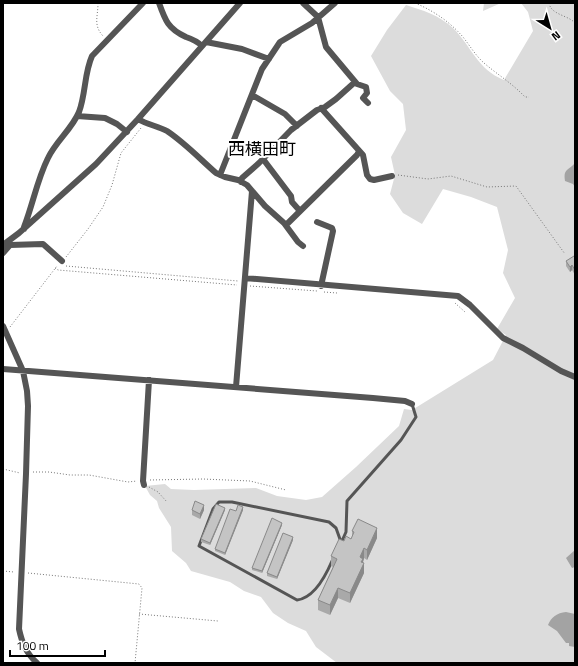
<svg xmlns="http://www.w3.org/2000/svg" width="578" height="666" font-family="'Titillium Web','Noto Sans JP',sans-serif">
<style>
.green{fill:#dcdcdc}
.water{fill:#a3a3a3}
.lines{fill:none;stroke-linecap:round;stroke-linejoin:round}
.path{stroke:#777;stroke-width:1;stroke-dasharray:1 2;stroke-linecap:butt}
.service{stroke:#555;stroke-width:3}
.minor{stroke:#555;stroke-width:6}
.wall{fill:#a9a9a9}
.shaded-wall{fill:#898989}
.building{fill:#c4c4c4;stroke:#898989}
.labels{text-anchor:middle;stroke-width:4;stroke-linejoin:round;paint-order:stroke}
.quarter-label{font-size:17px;fill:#000;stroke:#fff}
</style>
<rect width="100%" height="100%" fill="#fff"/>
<path class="green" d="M484 3H501L483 11Z
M521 3H575V663H337L316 647 306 631 288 623 273 613 261 597 244 591 230 582 191 571 186 563 172 551 171 527 159 508 157 501 150 495 145 486 165 484 171 489 194 490 256 488 277 496 306 500 322 497 356 467 399 426 404 409 412 410 493 360 506 335 497 329 515 298 503 273 508 250 497 207 471 197 443 189 422 224 403 213 390 194 395 175 391 157 406 130 403 104 390 91 371 56 387 30 406 5C422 10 439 15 453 28 472 47 477 69 504 80L533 31 528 12Z"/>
<path class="water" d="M575 163V187L573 184 565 181C563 169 568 171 575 163Z
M575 550V567L572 568 566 558Z
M566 612 575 614V647L569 646V643H566L557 631 548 625C551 617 557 613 566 612Z"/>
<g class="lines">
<path class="path" d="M98 3C98 17 93 25 103 36
M415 3C434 11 450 22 463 37 470 46 476 56 484 63 498 75 513 84 525 97H529
M549 3C551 15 568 15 575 23
M575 32V30
M398 175 428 179 451 176 487 187 516 186 565 254
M66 257 88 229 103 207 112 185 121 153 141 128
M66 266 238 281
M55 268 58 270 237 285
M250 286 317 291
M324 292 337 293
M455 303 465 312
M10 327 57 266
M3 469 20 473
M33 472H49L70 475H89L128 482 137 481
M150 480 203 479 250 481 286 490
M149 487 158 492 167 502
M3 571 14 572
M28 573 139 584 142 588 135 663
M139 614 218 621"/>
<path class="service" d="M341 543 346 532 347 501 401 440 416 417 412 404
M332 561C326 575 314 598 297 600L199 546 213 509 219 502H232L329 522 336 528 341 542"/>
<path class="minor" d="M159 3C165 20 168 29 186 37 192 39 197 41 202 46
M303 3 318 17 326 47 357 84 366 87 367 93 363 98 368 103
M206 42 242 49 269 59
M252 95 285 114 297 126
M321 108 363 155 367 175 370 179 374 180 392 176
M77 116 105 118 117 124 127 132
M138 119C148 125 158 126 167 131 185 143 200 159 216 173L225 177 238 180 247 185 265 206 284 223 298 242 303 246
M263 159 291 196 292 202 300 211
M220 175 262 69 280 42 312 23 335 3
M241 182 242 178 259 163 291 130 317 110 325 107 336 99 355 82
M317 222 332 228 333 231 321 286
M286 225 357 155 359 151
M24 229V227C33 204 37 180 48 158 56 141 72 129 79 112 86 93 84 74 92 56L143 3
M8 242 10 245 43 244 62 261
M3 245 19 233 96 164 138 119 240 3
M3 253 10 245
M245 278 458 296 470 305 503 338 523 348 561 371 575 377
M3 326 23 371 27 391 28 406 26 474 19 629C22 643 26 653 37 663
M3 369 373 398 405 401 412 404
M236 387 252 191
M144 485 143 481 149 380"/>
</g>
<path class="wall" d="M575 256V275L572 270 570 272 566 266V261Z
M192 510H204L200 519 192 515Z
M225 510 210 545 201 542V539Z
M243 510 225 555 215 551V549L236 511Z
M282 525 262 573 252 570V568Z
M352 531 377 538 367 560 364 558 363 562 364 573 350 603 338 598 330 615 318 610V600L333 567 331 566V556L344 541 351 539 352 537Z
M293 540 277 579 267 576V573Z"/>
<path class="shaded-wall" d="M572 265V270L570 272V267Z
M204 505V510L200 519V514Z
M243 507V510L225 555V553Z
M225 508V510L210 545V543Z
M282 523V525L262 573V571Z
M377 528V538L367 560V550Z
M293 537V540L277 579V577Z
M364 548V558L363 562V565L364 563V573L350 603V593L360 557Z
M338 588V598L330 615V605Z"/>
<path class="building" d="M574 256H575V270L572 265 570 267 566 261Z
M195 501 204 505 200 514 192 510Z
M216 504 225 508 210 543 201 539Z
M238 505 243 507 225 553 215 549 230 509 236 511Z
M272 518 282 523 262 571 252 568Z
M358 519 377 528 367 550 364 548 360 557 363 559 361 562 364 563 350 593 338 588 330 605 318 600 337 559 331 556 339 539 344 541 346 536 351 539 354 532 352 531Z
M283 533 293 537 277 577 267 573Z"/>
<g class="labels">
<g class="quarter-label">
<text x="262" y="155">西横田町</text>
</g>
</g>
<rect width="578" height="666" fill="none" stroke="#000000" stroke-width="8"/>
<g transform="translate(550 28) rotate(143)" stroke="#ffffff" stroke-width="3" paint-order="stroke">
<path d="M0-3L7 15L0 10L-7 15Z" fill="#000000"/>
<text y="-6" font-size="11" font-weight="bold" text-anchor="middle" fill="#000000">N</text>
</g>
<path d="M10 650v6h95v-6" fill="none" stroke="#000000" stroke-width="2"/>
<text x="16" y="650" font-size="12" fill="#000000" stroke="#ffffff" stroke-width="3" paint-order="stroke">100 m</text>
</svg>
